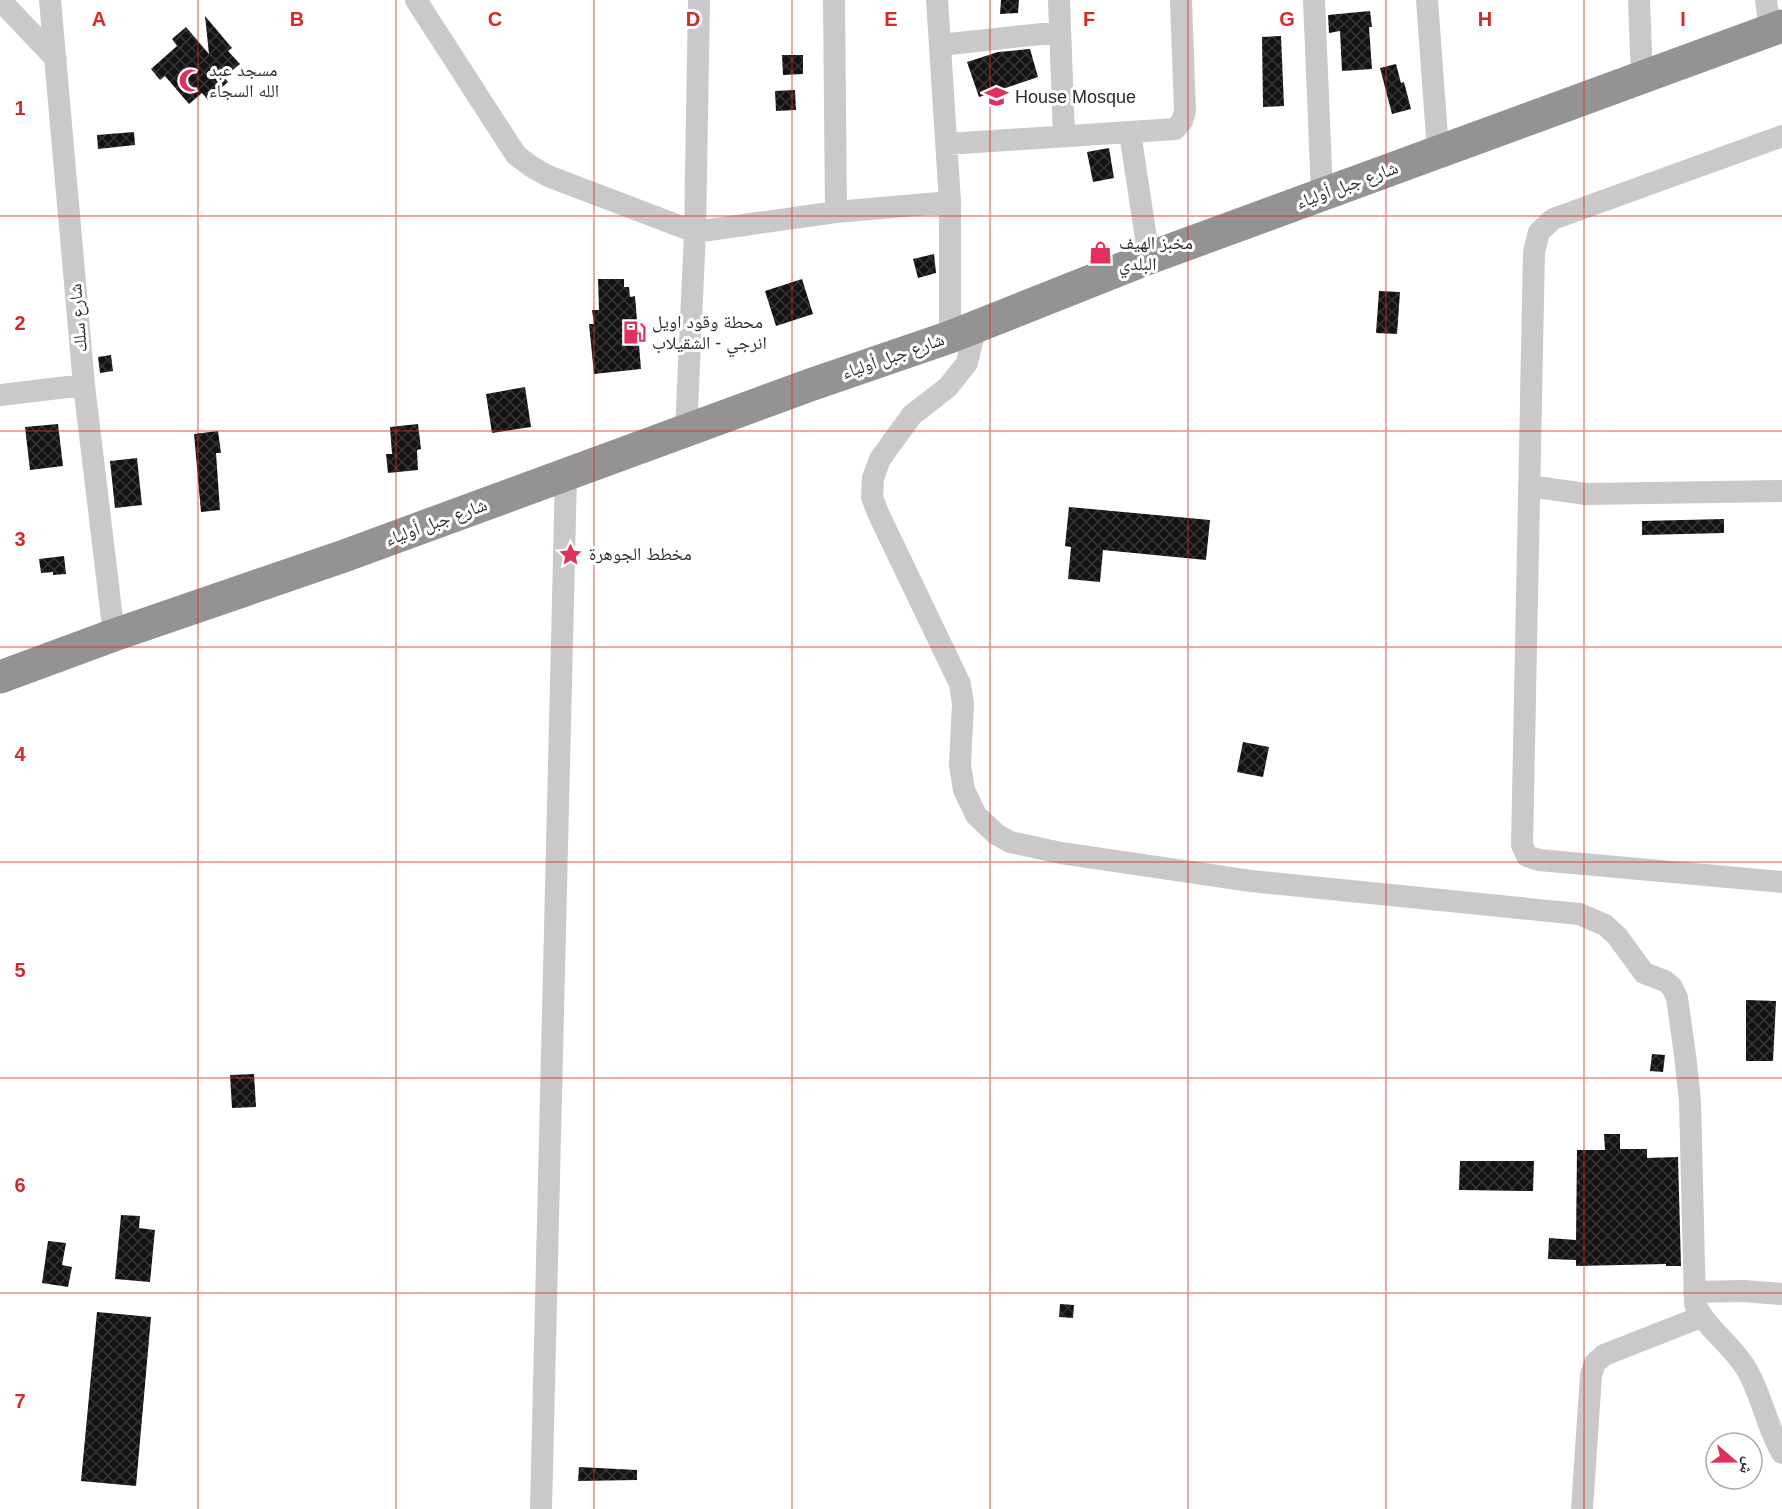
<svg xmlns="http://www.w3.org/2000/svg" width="1782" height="1509" font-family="Arial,'Noto Naskh Arabic',sans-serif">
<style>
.building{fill:url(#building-cross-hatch)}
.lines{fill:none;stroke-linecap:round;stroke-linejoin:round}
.minor{stroke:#c9c9c9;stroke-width:22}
.highway{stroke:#939393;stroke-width:33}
.grid{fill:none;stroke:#d62828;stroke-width:1.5;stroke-opacity:0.55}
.labels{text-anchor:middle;stroke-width:6;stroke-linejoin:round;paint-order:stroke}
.poi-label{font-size:18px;fill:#2c2c2c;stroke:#fff;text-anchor:start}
.street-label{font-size:18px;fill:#2c2c2c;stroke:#fff}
.grid-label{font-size:20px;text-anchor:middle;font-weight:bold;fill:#d62828;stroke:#fff;stroke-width:6;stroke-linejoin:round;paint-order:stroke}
</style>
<defs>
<pattern id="building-cross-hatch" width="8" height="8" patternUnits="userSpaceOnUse" patternTransform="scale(1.5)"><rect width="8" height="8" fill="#131313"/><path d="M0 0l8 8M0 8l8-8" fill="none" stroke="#363636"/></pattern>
</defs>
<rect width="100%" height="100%" fill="#fff"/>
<path class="building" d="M1001 0H1019L1018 13 1000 14Z
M1370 11 1372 27H1369L1372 69 1342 71 1340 31 1329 33 1328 15Z
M205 16 232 48 228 51 240 64 224 77 228 82 208 100 202 93 189 104 165 76 160 80 151 69 177 46 172 39 186 27 209 54Z
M1281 36 1284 106 1263 107 1262 37Z
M1030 49 1038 77 979 97 967 62 998 52Z
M782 55H803V74L783 75Z
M1396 64 1401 83 1404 82 1411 109 1392 114 1380 68Z
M795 90 796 110 776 111 775 91Z
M134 132 135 145 98 149 97 135Z
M1109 148 1114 178 1093 182 1087 152Z
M934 254 936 273 918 278 913 259Z
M598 279H624V287H629L630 297 635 296 641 369 594 374 589 324H594L592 310H599Z
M802 279 813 314 776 326 765 291Z
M1379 291 1400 292 1397 334 1376 333Z
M111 355 113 371 100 373 98 357Z
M525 387 531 427 492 433 486 394Z
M58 424 63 466 30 470 25 427Z
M418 424 421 449 417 450 418 470 388 473 386 454H392L390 427Z
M218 431 221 453H216L220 510 201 512 194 434Z
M137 458 142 505 115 508 110 461Z
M1069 507 1210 520 1206 560 1103 550 1100 582 1068 579 1071 547 1065 546Z
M1724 519V533L1642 535V521Z
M64 556 66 574 53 575V572L41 573 39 559Z
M1243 742 1269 747 1263 777 1237 772Z
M1746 1000 1776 1001 1773 1061H1746Z
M1652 1054 1665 1055 1663 1072 1650 1071Z
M254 1074 256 1107 232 1108 230 1075Z
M1604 1134H1620V1149H1647V1158L1678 1157 1681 1266H1666V1264L1576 1266V1260L1548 1259 1549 1238 1576 1240 1577 1150H1605Z
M1460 1161H1534L1533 1191 1459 1190Z
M121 1215 140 1216 139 1228 155 1230 150 1282 115 1279Z
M48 1241 66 1243 62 1265 72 1267 68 1287 42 1283Z
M1060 1304 1074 1305 1073 1318 1059 1317Z
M97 1312 151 1317 136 1486 81 1481Z
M579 1467 637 1470V1480L578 1481Z"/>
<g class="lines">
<path class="minor" d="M0 0 56 59
M50 0 84 385 114 635
M416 0 516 155 532 167 548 176 695 232 836 212 950 202
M834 0 836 212
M937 0 950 202V337
M1059 0 1064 136
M1314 0 1322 194
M1427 0 1438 151
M1639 0 1642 77
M1766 0 1770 30
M940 45 1060 32
M1130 133 1149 258
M1782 136 1553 219 1539 232 1534 252 1522 845 1527 856 1539 860 1782 882
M947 144 1175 129 1182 121 1185 111 1181 0
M976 326 967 363 948 387 912 415 880 459 873 478 872 497 878 513 960 684 963 704 960 765 964 790 976 815 996 834 1010 842 1061 853 1251 881 1579 914 1605 925 1617 936 1644 973 1665 981 1672 987 1677 998 1685 1055 1690 1101 1695 1304C1707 1330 1733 1345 1747 1370 1762 1396 1767 1427 1782 1453
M0 395 84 385
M686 431 695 232 699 0
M1529 486 1586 494 1782 491
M1694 1292 1743 1291 1782 1294
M541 1509 566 475
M1582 1509 1591 1375 1595 1363 1604 1355 1701 1317"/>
<path class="highway" d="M0 677 114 635 344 556 810 385 950 337 1149 258 1782 26"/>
</g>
<path class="grid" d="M198 0V1509M396 0V1509M594 0V1509M792 0V1509M990 0V1509M1188 0V1509M1386 0V1509M1584 0V1509M0 216H1782M0 431H1782M0 647H1782M0 862H1782M0 1078H1782M0 1293H1782"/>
<defs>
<symbol id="mosque-bare" viewBox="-9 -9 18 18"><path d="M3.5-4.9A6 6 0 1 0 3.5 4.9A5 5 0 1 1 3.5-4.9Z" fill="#e2305d" stroke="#fff" stroke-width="2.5" paint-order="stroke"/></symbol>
<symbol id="school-bare" viewBox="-9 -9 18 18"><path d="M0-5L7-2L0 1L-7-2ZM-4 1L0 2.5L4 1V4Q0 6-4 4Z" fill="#e2305d" stroke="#fff" stroke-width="2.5" paint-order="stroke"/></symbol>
<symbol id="shop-bare" viewBox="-9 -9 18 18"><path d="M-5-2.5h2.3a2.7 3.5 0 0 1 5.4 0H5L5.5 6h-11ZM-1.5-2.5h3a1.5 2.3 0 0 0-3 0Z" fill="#e2305d" stroke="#fff" stroke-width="2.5" paint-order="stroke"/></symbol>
<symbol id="fuel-bare" viewBox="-9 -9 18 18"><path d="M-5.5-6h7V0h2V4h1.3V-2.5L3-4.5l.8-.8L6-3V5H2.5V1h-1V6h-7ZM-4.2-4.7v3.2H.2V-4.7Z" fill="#e2305d" stroke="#fff" stroke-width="2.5" paint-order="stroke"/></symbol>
<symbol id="sight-bare" viewBox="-9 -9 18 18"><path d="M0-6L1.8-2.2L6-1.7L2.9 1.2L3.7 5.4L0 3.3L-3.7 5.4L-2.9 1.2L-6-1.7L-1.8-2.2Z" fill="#e2305d" stroke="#fff" stroke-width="2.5" paint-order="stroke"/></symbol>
</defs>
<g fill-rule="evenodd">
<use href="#mosque-bare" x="174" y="64" width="33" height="33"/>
<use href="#school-bare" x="980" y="80" width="33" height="33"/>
<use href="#shop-bare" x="1084" y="236" width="33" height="33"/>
<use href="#fuel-bare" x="618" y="316" width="33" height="33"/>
<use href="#sight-bare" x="554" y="538" width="33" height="33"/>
</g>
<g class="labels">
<g class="poi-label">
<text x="209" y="76">مسجد عبد<tspan x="209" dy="21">الله السجاء</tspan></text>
<text x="1015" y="103">House Mosque</text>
<text x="1119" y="249">مخبز الهيف<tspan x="1119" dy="21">البلدي</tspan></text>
<text x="652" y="328">محطة وقود اويل<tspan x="652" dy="21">انرجي - الشقيلاب</tspan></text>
<text x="589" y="560">مخطط الجوهرة</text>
</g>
<g class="street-label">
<text transform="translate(1347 185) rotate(-20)" y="6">شارع جبل أولياء</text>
<text transform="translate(78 318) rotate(-95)" y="6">شارع سلك</text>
<text transform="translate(893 356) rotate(-19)" y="6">شارع جبل أولياء</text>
<text transform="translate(436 522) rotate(-20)" y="6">شارع جبل أولياء</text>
</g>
</g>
<g class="grid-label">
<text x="99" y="26">A</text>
<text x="297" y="26">B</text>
<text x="495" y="26">C</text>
<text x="693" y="26">D</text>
<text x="891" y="26">E</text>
<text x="1089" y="26">F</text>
<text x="1287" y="26">G</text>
<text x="1485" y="26">H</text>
<text x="1683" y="26">I</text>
<text x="20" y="115">1</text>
<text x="20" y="330">2</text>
<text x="20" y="546">3</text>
<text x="20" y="761">4</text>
<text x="20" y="977">5</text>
<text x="20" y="1192">6</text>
<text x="20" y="1408">7</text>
</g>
<g transform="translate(1734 1461) rotate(110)"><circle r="28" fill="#ffffff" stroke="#ababab" stroke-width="1.5"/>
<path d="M0-4.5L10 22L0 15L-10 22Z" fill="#e2305d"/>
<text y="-9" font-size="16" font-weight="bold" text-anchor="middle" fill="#2c2c2c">ش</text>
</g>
</svg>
